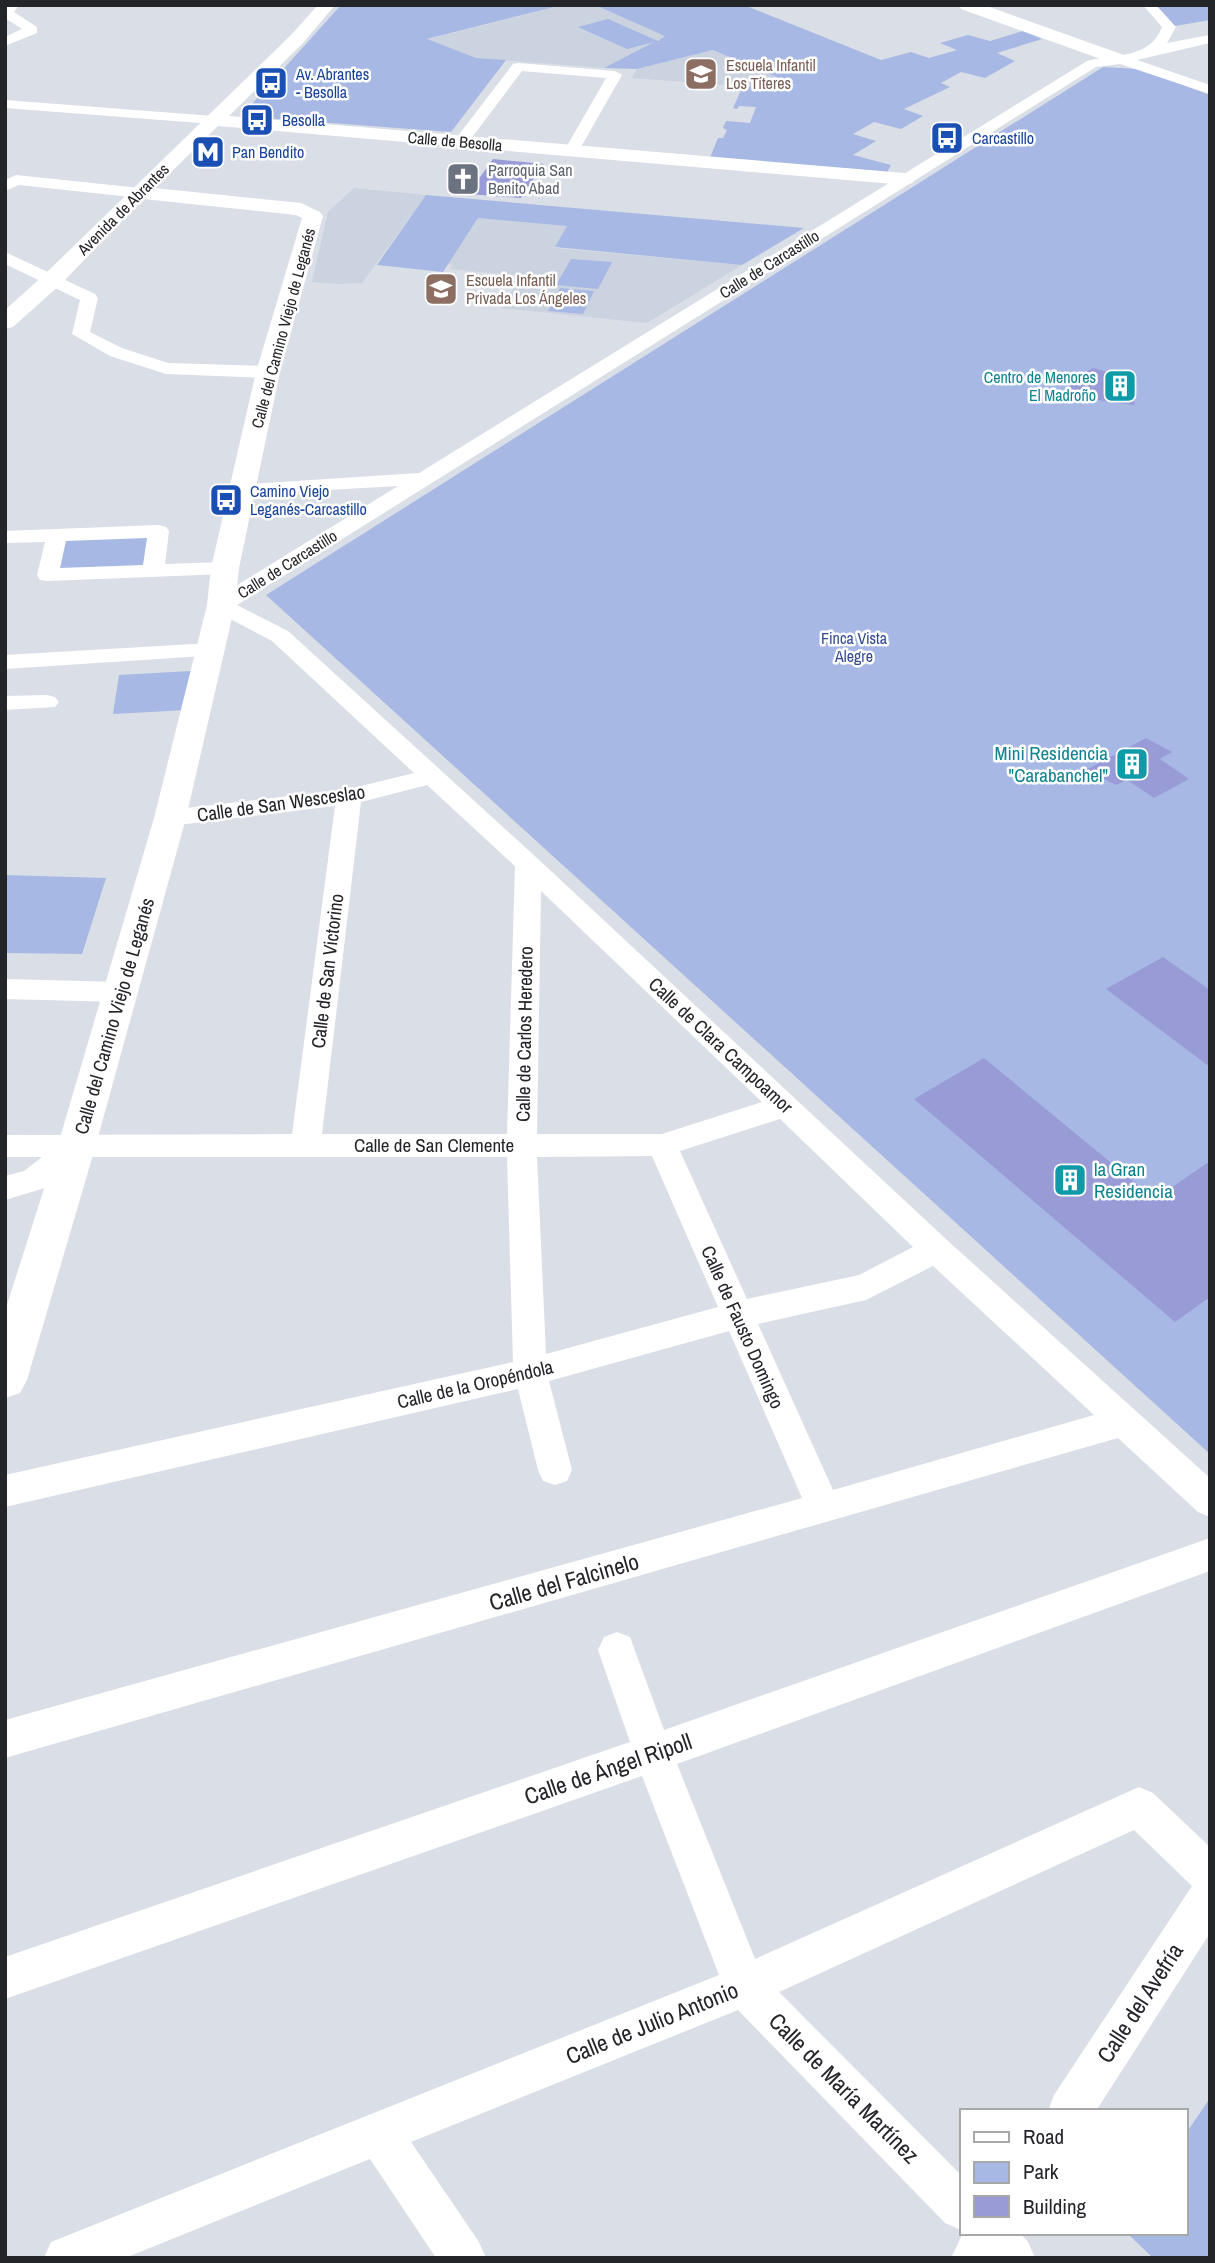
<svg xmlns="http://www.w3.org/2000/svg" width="1215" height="2263" font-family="'Archivo Narrow',sans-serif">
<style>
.built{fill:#cbd2e0}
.green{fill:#a6b8e3}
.building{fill:#999bd7}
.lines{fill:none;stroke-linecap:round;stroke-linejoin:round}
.minor{fill:#fff;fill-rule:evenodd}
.tertiary{fill:#fff;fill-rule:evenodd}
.labels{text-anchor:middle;stroke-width:5;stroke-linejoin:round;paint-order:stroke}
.far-education-label{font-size:16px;fill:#785e54;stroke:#fff;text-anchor:start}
.far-transit-label{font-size:16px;fill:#164399;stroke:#fff;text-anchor:start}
.far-street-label{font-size:16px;fill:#242528;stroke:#fff}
.far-worship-label{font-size:16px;fill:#5b616d;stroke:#fff;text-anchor:start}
.far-culture-label{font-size:16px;fill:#0d838f;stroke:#fff;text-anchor:end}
.far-park-label{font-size:16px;fill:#324a8f;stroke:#fff}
.culture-label{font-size:19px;fill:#0d838f;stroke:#fff;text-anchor:end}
.street-label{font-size:19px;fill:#242528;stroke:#fff}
.near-street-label{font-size:23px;fill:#242528;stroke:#fff}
</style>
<rect width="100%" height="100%" fill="#dadee6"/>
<path class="built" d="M562 5H595L666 36 604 68 476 58 426 40Z
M713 50 796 86 781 89 632 78 637 69Z
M354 188 426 195 362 283 337 284 312 282 328 212Z
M478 218 567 226 555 248 742 265 647 323 501 308 521 276 450 269 453 265 448 264Z"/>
<path class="green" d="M341 5H562L427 39 476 58 506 60 451 132 249 117 243 114Z
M595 5H744L881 60 911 52 929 58 957 50 940 43 968 35 990 41 1023 31 1042 39 997 53 1015 61 985 78 961 72 941 83 950 87 904 109 923 116 901 129 874 122 853 134 876 141 853 155 891 165 887 173 709 160 718 138H723L727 130 723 128 726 121 750 123 756 107 739 106 737 109 733 108 743 86 781 89 795 85 713 50 637 69 604 68 654 42 627 49 578 27 608 19 658 41 665 36Z
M1149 5H1210V20L1169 27Z
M1103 67 1139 69 1210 95V1454L266 595Z
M426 195 804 228 742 265 555 247 567 226 478 218 443 272 377 265Z
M571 259 612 262 598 289 556 285Z
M560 288 594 291 583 314 548 311Z
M159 531 153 570 48 575 57 535Z
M191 671 187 710 113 714 119 675Z
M5 875 106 878 82 954 5 953Z
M1210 2098V2258H1153L1127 2233H1185V2135Z"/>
<path class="building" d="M493 159 544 164 521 198 468 194Z
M1093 368 1111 373 1123 371 1135 405 1067 396 1071 379Z
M1146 738 1172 752 1160 759 1189 779 1154 798 1127 780 1116 785 1086 770Z
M1163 957 1210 990V1067L1106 989Z
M984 1058 1155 1199 1210 1161V1297L1175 1322 914 1099Z"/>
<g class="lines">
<path class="minor" d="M6 5H19L14 12 37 27V33L5 46V37L22 29 5 18Z
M1143 5H1156L1176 27 1167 43 1210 35V43L1137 60 1210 85V94L1120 64 1096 67 237 605 288 631 537 858 947 1240 1210 1478V1517L1198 1512 1118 1438 5 1758V1720L802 1498 729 1331 549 1381 572 1470 567 1481 555 1485 543 1481 538 1470 518 1389 5 1507V1475L513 1362 507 1157H85L45 1188 5 1200V1176L24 1171 42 1157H5V1135L292 1134 335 806 170 826 161 824 157 818 161 812 170 810 349 789 414 773 272 641 213 610 210 605 213 600 398 486 241 495 234 493 231 489 234 485 419 473 1087 61C1115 54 1150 59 1162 27ZM427 785 515 866 507 1134H322L361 802ZM541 891 762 1102 662 1134H537ZM780 1119 913 1247 859 1275 747 1299 680 1151ZM652 1156 718 1307 546 1354 537 1157ZM933 1266 1094 1415 833 1490 758 1324 866 1300Z
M518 63 615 71 622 75 577 154H567L564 151 606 78 522 71 467 144 462 146 454 141 513 64Z
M5 100 213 116 220 120 213 124 5 108Z
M16 175 140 188 148 193 140 198 19 185 5 191V180Z
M5 252 95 294 98 298 90 332 122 348 168 363 268 366 277 372 268 378 166 374 110 356 72 334 80 300 5 264Z
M159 525 166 527 169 531 165 564 225 562 233 563 236 568 233 573 225 574 48 581 40 580 37 575 45 542 5 543V531ZM147 538 143 565 60 568 66 541Z
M211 643 219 645 222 650 219 655 5 669V655Z
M47 695 55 697 59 702 55 707 5 710V696Z
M5 979 120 982 130 985 134 992 130 999 120 1002 5 999Z
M1210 1538V1571L677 1764 755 1959 1139 1787 1153 1793 1210 1847V1933L1096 2111H1048L1054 2095 1192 1886 1134 1830 779 1992 961 2175V2230L945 2223 738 2010 411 2142 479 2242 486 2258H436L370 2159 125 2258H44L51 2242 719 1975 642 1776 5 1999V1957L630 1742 598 1650 604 1637 617 1632 630 1637 664 1730Z
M963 2233H1020L1028 2242 1035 2258H951Z"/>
<path class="tertiary" d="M318 5H335L303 43 229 116 905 173 912 175 915 179 912 183 905 185 218 126 155 188 301 203 320 212 323 216 280 372 239 568 235 605 186 818 95 1148 27 1380 20 1393 5 1398V1311L57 1148 154 818 207 605 211 568 256 372 302 218 296 215 143 199 61 284 13 327 5 329V310L45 274 291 35Z
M959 5H984L1124 55 1127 59 1118 64 1112 63 961 9Z"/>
</g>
<defs>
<symbol id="school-square" viewBox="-11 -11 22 22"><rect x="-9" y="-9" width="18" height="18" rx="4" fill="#8d6e63" stroke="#fff"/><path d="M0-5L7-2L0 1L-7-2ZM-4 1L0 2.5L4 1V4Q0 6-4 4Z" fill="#fff"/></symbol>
<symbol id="bus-square" viewBox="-11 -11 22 22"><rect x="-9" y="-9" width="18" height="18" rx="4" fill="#1a4fb4" stroke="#fff"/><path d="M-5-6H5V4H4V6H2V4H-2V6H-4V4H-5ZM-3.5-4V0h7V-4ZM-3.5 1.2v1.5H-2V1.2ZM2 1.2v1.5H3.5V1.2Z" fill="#fff"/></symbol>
<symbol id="metro-square" viewBox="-11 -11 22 22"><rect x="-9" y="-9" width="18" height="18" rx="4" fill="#1a4fb4" stroke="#fff"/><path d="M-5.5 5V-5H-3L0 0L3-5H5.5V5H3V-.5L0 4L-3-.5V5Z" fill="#fff"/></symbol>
<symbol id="church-square" viewBox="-11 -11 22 22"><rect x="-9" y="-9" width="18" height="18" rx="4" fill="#6b7280" stroke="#fff"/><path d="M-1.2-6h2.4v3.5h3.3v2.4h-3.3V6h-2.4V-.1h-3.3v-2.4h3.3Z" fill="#fff"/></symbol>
<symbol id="building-square" viewBox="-11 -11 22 22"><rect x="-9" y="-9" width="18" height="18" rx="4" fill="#0f9aa8" stroke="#fff"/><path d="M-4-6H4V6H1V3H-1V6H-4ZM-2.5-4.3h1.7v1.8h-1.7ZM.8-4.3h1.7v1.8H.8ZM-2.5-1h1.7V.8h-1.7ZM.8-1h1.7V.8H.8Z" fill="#fff"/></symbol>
</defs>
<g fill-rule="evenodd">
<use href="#school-square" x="682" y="55" width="38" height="38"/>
<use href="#bus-square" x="252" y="64" width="38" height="38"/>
<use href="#bus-square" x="238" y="101" width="38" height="38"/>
<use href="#bus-square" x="928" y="119" width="38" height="38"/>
<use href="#metro-square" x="189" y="133" width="38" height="38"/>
<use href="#church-square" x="444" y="160" width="38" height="38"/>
<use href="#school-square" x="422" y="270" width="38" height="38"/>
<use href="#building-square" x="1101" y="367" width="38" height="38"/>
<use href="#bus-square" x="207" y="481" width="38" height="38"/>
<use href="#building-square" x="1113" y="745" width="38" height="38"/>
<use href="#building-square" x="1051" y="1161" width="38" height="38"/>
</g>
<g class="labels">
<g class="far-education-label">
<text x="726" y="71">Escuela Infantil<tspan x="726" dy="18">Los Títeres</tspan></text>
<text x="466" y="286">Escuela Infantil<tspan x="466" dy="18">Privada Los Ángeles</tspan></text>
</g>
<g class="far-transit-label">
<text x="296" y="80">Av. Abrantes<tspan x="296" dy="18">- Besolla</tspan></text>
<text x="282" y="126">Besolla</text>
<text x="972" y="144">Carcastillo</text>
<text x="232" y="158">Pan Bendito</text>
<text x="250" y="497">Camino Viejo<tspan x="250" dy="18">Leganés-Carcastillo</tspan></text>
</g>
<g class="far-street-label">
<text transform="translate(455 141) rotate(5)" y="6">Calle de Besolla</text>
<text transform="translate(123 209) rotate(-45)" y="6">Avenida de Abrantes</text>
<text transform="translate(769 264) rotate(-32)" y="6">Calle de Carcastillo</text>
<text transform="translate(283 328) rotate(-75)" y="6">Calle del Camino Viejo de Leganés</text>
<text transform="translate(287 564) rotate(-32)" y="6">Calle de Carcastillo</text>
</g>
<g class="far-worship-label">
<text x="488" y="176">Parroquia San<tspan x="488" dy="18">Benito Abad</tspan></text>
</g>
<g class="far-culture-label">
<text x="1096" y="383">Centro de Menores<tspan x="1096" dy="18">El Madroño</tspan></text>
</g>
<g class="far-park-label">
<text x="854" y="644">Finca Vista<tspan x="854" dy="18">Alegre</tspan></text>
</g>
<g class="culture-label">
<text x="1108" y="760">Mini Residencia<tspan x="1108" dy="22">"Carabanchel"</tspan></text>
<text x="1094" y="1176" text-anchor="start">la Gran<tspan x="1094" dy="22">Residencia</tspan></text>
</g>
<g class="street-label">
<text transform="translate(281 803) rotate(-8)" y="7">Calle de San Wesceslao</text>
<text transform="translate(327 971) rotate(-83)" y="7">Calle de San Victorino</text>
<text transform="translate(114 1016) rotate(-74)" y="7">Calle del Camino Viejo de Leganés</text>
<text transform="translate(524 1034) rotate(-89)" y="7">Calle de Carlos Heredero</text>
<text transform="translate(721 1045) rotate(43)" y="7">Calle de Clara Campoamor</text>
<text x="434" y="1152">Calle de San Clemente</text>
<text transform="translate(743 1327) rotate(66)" y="7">Calle de Fausto Domingo</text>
<text transform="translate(475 1384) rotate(-13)" y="7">Calle de la Oropéndola</text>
</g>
<g class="near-street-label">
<text transform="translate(564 1582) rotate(-16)" y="8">Calle del Falcinelo</text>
<text transform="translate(608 1769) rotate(-19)" y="8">Calle de Ángel Ripoll</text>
<text transform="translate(1140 2003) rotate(-57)" y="8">Calle del Avefría</text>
<text transform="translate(652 2023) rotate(-22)" y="8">Calle de Julio Antonio</text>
<text transform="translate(844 2088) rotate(45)" y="8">Calle de María Martínez</text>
</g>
</g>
<rect width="1215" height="2263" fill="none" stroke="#242528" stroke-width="14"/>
<rect x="960" y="2109" width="228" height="126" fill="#ffffff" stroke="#a7a8a9" stroke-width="2"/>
<rect x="974" y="2132" width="35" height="10" fill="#ffffff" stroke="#a7a8a9" stroke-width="2"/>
<text x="1023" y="2144" font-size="21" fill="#242528">Road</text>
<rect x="974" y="2162" width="35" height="21" fill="#a6b8e3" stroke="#a7a8a9" stroke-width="2"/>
<text x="1023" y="2179" font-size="21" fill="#242528">Park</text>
<rect x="974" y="2196" width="35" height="21" fill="#999bd7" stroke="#a7a8a9" stroke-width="2"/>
<text x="1023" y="2214" font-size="21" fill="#242528">Building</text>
</svg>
